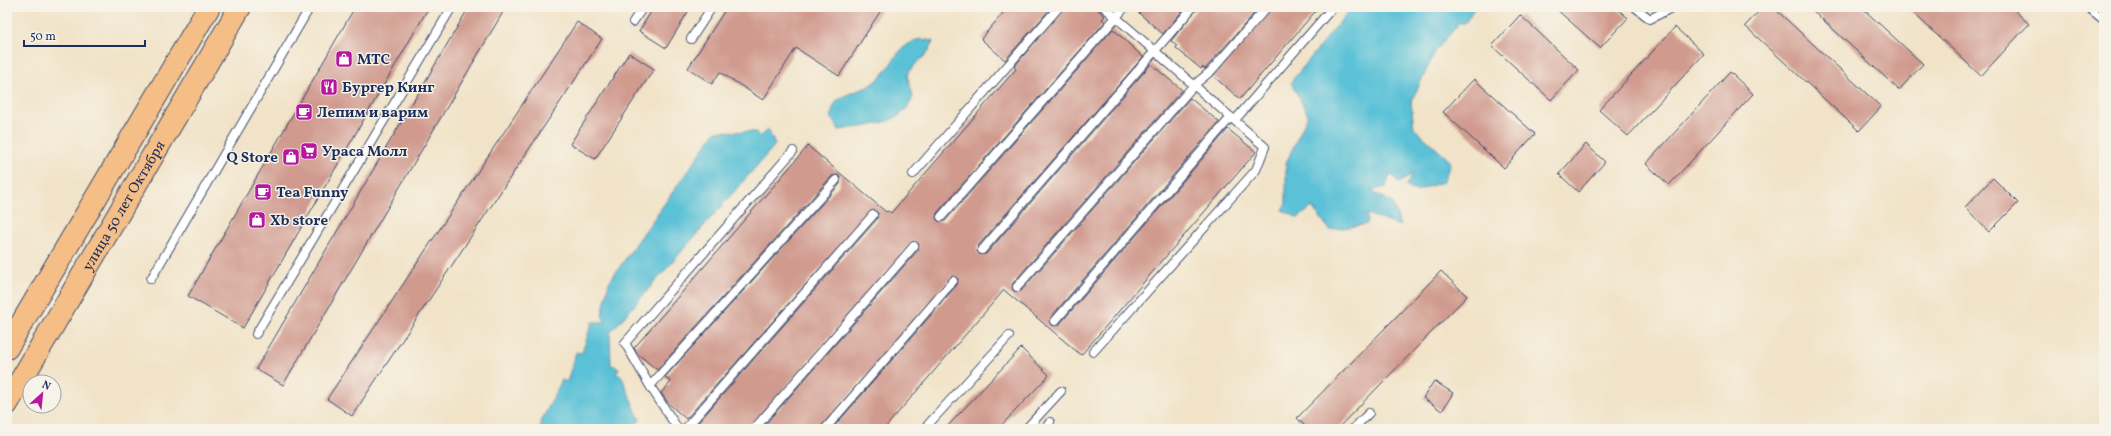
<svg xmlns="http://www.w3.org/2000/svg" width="2111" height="436" font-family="Vollkorn,serif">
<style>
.water{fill:#5ac1d7;stroke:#3a789a}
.building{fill:#d09a8e}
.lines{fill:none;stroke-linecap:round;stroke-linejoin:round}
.lane-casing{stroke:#3b4a6e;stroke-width:10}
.primary-casing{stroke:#3b4a6e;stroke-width:24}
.lane{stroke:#fff;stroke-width:8}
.primary{stroke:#f5be86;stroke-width:22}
.labels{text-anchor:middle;stroke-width:3;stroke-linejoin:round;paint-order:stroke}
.poi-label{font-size:15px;font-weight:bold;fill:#1b2f5e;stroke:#f7f3e8;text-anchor:start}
.street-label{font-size:15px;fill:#1b2f5e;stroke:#f7f3e8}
</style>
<rect width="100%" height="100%" fill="#f7f3e8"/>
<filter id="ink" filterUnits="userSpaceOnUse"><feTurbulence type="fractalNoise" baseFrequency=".025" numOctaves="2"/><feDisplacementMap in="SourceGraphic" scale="8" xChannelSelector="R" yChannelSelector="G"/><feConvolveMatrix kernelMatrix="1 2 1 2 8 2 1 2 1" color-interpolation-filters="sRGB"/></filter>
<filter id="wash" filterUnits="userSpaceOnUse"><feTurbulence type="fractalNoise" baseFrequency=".012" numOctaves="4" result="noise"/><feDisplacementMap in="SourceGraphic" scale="16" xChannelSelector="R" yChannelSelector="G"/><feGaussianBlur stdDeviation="0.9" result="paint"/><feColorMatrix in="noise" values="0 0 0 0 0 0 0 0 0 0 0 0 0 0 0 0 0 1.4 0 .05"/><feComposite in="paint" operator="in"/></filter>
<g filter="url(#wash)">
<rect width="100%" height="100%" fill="#f1e3c8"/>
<path class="water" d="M1352 7H1475L1465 23H1456L1457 26 1436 50 1411 102 1414 128 1451 162 1443 182 1416 191 1405 186 1414 173 1399 183 1390 174 1386 187 1371 191 1393 203 1400 226 1367 214V224L1330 230 1312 207 1298 218 1282 210 1286 203V163L1308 115 1291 82Z
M920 39 933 41C930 56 914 62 907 75L913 96C904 127 865 125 839 130L831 118C832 112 833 106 837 101 847 92 863 91 874 83 895 67 892 48 920 39Z
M768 129 775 145 610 333 611 365 619 368 616 374 621 375 640 421 635 423 641 429H536L541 428V422L562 380 567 382 576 352 582 353 592 322H605L602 315 609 282 716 131 756 132 759 137Z"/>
<g id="blocks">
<path class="building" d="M355 7H429L243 328 188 296Z
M469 7H506L283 385 256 369Z
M654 7H691L666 48 639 31Z
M727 7H883L839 76 796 48 763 100 720 72 712 84 688 68Z
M1008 7H1052L1005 60 981 39Z
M1064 7H1095L1105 16 1102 19 1105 22 937 213 936 218 938 221H945L1113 29 1143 57 978 246 977 251 979 254H986L1151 64 1182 90 1013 283 1012 288 1014 291H1021L1190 98 1219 122 1051 317 1050 322 1052 325H1059L1228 129 1256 152 1081 355 1004 290 884 429H832L957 285 958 279 952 276 820 429H761L918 250 919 244 913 241 749 429H698L695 426 877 219 878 213 872 210 686 419 668 403 661 393 671 382 665 377 840 184V176L837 175 832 176 657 370 637 353 634 348 808 146 886 212 888 211 891 213 1016 69 1014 67Z
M1132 7H1186L1163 34Z
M1198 7H1260L1205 69 1202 67 1201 69 1176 48 1177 46 1171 41Z
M1272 7H1319L1240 99 1213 76Z
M1554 7H1615L1628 18 1600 48Z
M1763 7H1773L1881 107 1859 131 1745 26Z
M1809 7H1861L1923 64 1899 90Z
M1907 7H2011L2029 24 1981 76Z
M1520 15 1579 70 1551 100 1492 46Z
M577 22 602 39 352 416 327 399Z
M1675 27 1704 54 1628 136 1599 110Z
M629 53 654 69 595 159 570 144Z
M1730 72 1753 94 1669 185 1646 164Z
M1474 79 1535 134 1504 168 1443 112Z
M1586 144 1605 162 1578 192 1559 174Z
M1993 178 2018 203 1989 232 1965 207Z
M1441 271 1467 296 1337 429H1308L1297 418Z
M1021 348 1049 375 998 429H945Z
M1434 381 1453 393 1442 411 1423 398Z"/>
</g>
</g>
<g filter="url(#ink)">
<use href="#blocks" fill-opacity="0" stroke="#3b4a6e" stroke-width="1"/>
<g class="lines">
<defs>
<path id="lane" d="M1635 7 1650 19 1673 7
M2088 7 2104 20
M633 22 643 7
M691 39 712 7
M1235 120 1333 7
M913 174 1059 7
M941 217 1125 7
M982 250 1193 7
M151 279 310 7
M1017 287 1194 85 1211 71 1267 7
M1055 321 1231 117
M256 334 452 7
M1093 352 1256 170 1265 147 1104 7
M650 386 836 180
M678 429 650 386 625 343 793 151
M685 429 873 215
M754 429 914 246
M825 429 953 281
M924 429 1009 336
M1026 429 1061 391
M1045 429 1050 422
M1353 429 1369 413"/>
<g id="primary">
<path d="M7 348 209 7"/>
<path id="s1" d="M7 404 240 7"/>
</g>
</defs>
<use href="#lane" class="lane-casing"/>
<use href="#primary" class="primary-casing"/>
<use href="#lane" class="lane"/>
<use href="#primary" class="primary"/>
</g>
</g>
<defs>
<symbol id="shop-square" viewBox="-11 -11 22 22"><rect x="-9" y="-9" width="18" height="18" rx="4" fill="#b5179e" stroke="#f7f3e8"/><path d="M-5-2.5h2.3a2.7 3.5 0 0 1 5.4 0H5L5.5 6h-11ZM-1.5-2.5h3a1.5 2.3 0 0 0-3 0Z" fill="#fff"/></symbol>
<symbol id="restaurant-square" viewBox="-11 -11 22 22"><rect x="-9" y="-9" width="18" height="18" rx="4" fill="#b5179e" stroke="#f7f3e8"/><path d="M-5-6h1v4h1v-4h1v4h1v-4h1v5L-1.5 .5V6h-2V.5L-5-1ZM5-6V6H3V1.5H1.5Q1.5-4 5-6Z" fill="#fff"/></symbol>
<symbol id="cafe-square" viewBox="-11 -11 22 22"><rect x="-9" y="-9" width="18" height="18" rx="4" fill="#b5179e" stroke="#f7f3e8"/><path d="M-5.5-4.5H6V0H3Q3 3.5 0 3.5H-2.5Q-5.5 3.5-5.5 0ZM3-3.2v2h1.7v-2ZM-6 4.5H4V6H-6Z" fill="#fff"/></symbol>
<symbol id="supermarket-square" viewBox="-11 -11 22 22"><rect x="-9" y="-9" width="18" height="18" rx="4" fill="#b5179e" stroke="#f7f3e8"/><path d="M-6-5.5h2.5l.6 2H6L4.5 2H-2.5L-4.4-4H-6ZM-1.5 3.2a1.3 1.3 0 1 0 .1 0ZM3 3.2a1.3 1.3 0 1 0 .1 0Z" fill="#fff"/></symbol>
</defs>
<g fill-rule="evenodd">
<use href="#shop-square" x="334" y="49" width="20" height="20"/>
<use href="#restaurant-square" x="319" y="77" width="20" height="20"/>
<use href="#cafe-square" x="294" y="102" width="20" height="20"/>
<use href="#supermarket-square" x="299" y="141" width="20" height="20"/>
<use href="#shop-square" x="281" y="147" width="20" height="20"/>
<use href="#cafe-square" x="253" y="182" width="20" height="20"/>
<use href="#shop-square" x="247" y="210" width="20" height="20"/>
</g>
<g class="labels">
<g class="poi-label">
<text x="357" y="64">МТС</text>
<text x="342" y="92">Бургер Кинг</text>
<text x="317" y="117">Лепим и варим</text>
<text x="322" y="156">Ураса Молл</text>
<text x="278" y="162" text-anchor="end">Q Store</text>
<text x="276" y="197">Tea Funny</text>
<text x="270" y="225">Xb store</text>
</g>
<g class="street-label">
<text dy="5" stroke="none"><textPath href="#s1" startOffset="230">улица 50 лет Октября</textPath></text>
</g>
</g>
<rect width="2111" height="436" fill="none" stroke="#f7f3e8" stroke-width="24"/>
<g transform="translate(42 394) rotate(27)"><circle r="19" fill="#f7f3e8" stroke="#9fa5b1"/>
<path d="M0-3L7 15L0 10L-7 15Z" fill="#b5179e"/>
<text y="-6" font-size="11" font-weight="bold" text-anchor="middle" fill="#1b2f5e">N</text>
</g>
<path d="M24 40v6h121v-6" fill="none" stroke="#1b2f5e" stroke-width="2"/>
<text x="30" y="40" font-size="12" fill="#1b2f5e" stroke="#f7f3e8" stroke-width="3" paint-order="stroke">50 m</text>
</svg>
